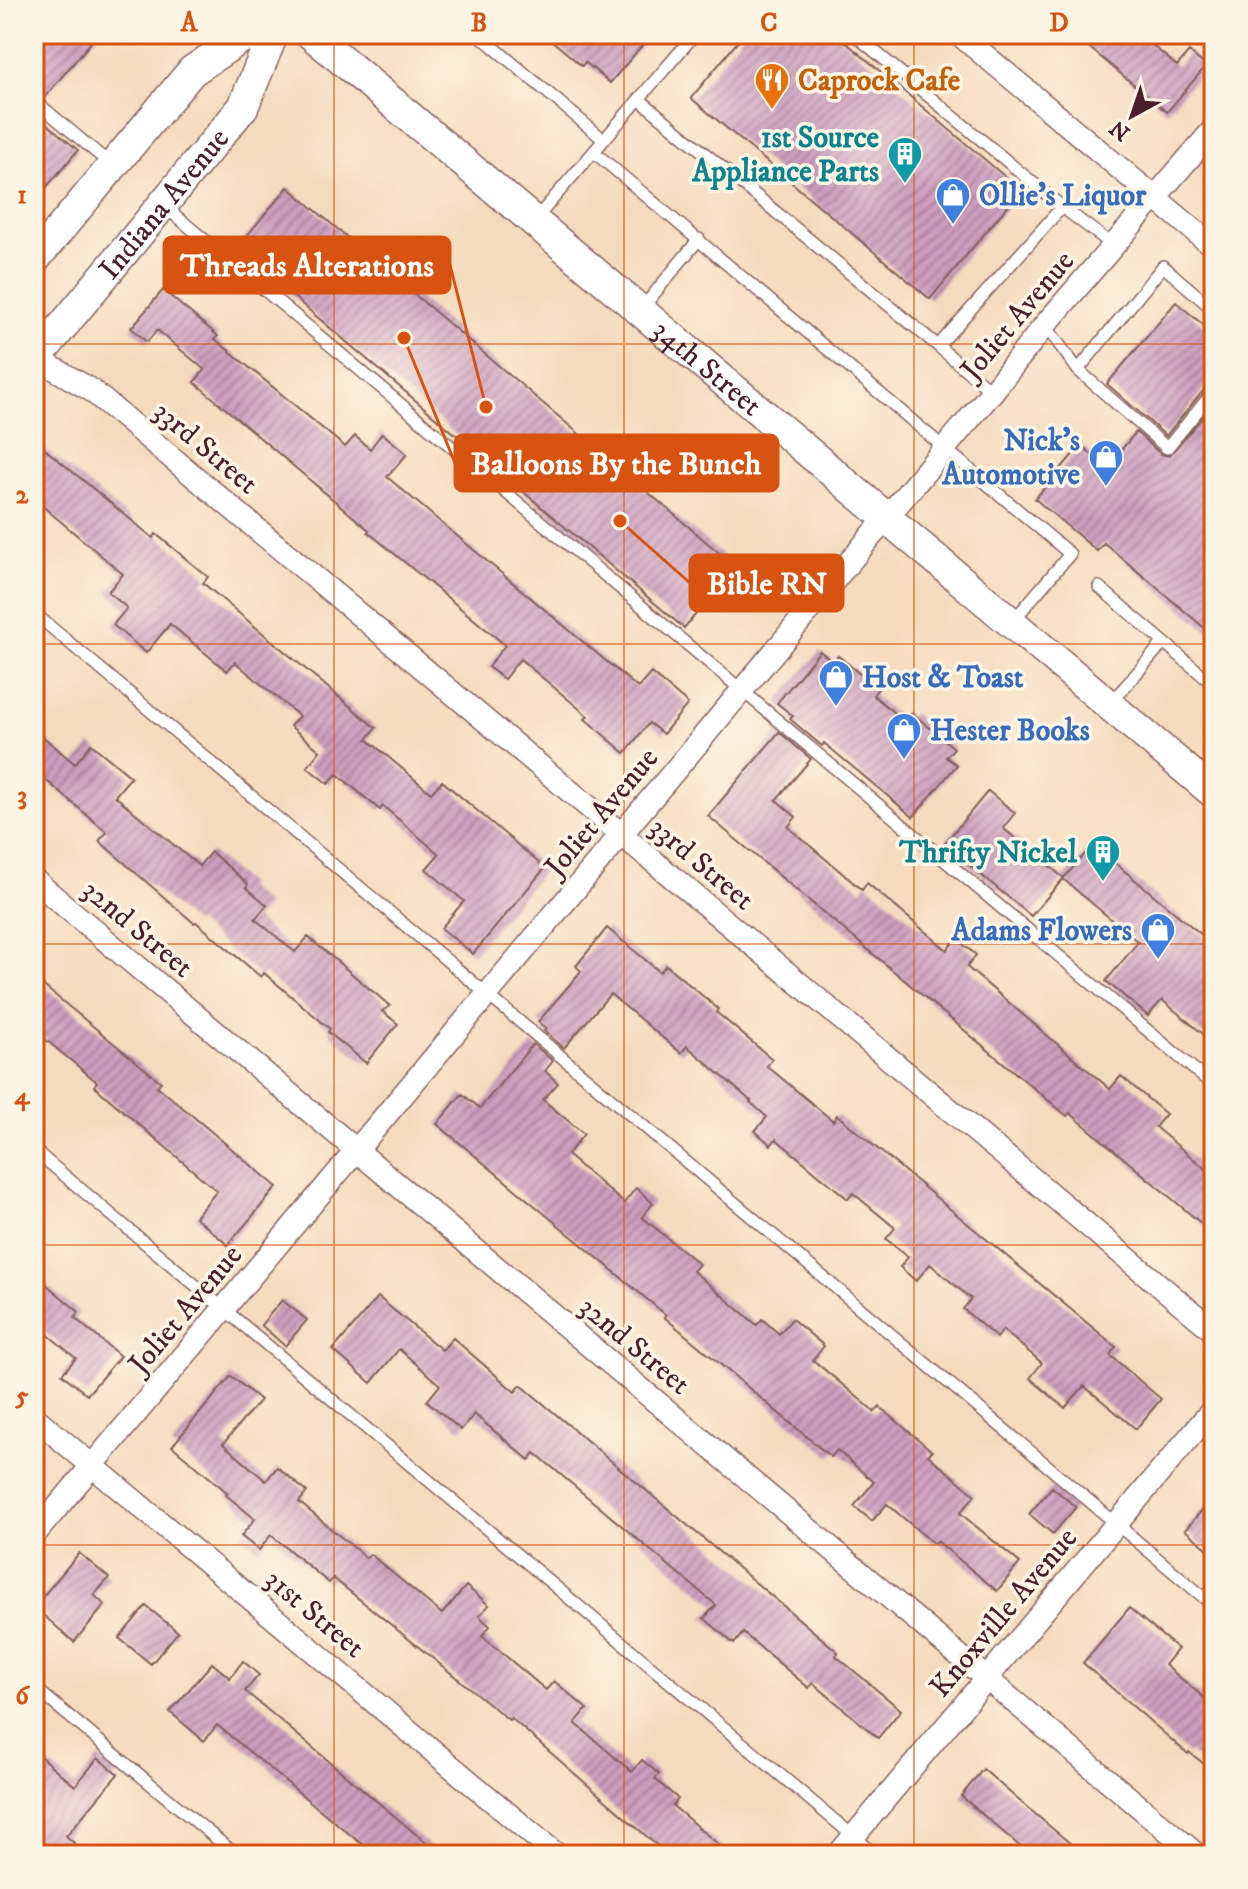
<svg xmlns="http://www.w3.org/2000/svg" width="1248" height="1889" font-family="'IM FELL DW Pica',serif">
<style>
.building{fill:url(#building-hatch)}
.lines{fill:none;stroke-linecap:round;stroke-linejoin:round}
.service-casing{stroke:#86615e;stroke-width:14}
.minor-casing{stroke:#86615e;stroke-width:25}
.secondary-casing{stroke:#86615e;stroke-width:33}
.service{stroke:#fff;stroke-width:11}
.minor{stroke:#fff;stroke-width:22}
.secondary{stroke:#fff;stroke-width:30}
.grid{fill:none;stroke:#d8530f;stroke-width:2;stroke-opacity:0.55}
.labels{text-anchor:middle;stroke-width:7;stroke-linejoin:round;paint-order:stroke}
.food-label{font-size:30px;font-weight:bold;fill:#c56008;stroke:#fcf5e5;text-anchor:start}
.culture-label{font-size:30px;font-weight:bold;fill:#0d838f;stroke:#fcf5e5;text-anchor:end}
.shop-label{font-size:30px;font-weight:bold;fill:#366cbe;stroke:#fcf5e5;text-anchor:start}
.street-label{font-size:30px;fill:#4a1f2b;stroke:#fcf5e5}
.leader{fill:none;stroke:#d8530f;stroke-width:3}
.callout-dot{fill:#d8530f;stroke:#fcf5e5;stroke-width:3}
.callout{fill:#d8530f;stroke:#d8530f;stroke-width:3}
.callout-label{font-size:32px;text-anchor:middle;font-weight:bold;fill:#fff}
.neatline{fill:none;stroke:#d8530f;stroke-width:3}
.grid-label{font-size:26px;text-anchor:middle;font-weight:bold;fill:#d8530f}
</style>
<defs>
<pattern id="building-hatch" width="6" height="6" patternUnits="userSpaceOnUse" patternTransform="scale(2)"><rect width="6" height="6" fill="#cc9dbe"/><path d="M-1 1l2-2M0 6l6-6M5 7l2-2" fill="none" stroke="#a87f9b"/></pattern>
</defs>
<rect width="100%" height="100%" fill="#fcf5e5"/>
<filter id="ink" filterUnits="userSpaceOnUse"><feTurbulence type="fractalNoise" baseFrequency=".0125" numOctaves="2"/><feDisplacementMap in="SourceGraphic" scale="16" xChannelSelector="R" yChannelSelector="G"/><feConvolveMatrix kernelMatrix="1 2 1 2 8 2 1 2 1" color-interpolation-filters="sRGB"/></filter>
<filter id="wash" filterUnits="userSpaceOnUse"><feTurbulence type="fractalNoise" baseFrequency=".006" numOctaves="4" result="noise"/><feDisplacementMap in="SourceGraphic" scale="32" xChannelSelector="R" yChannelSelector="G"/><feGaussianBlur stdDeviation="1.8" result="paint"/><feColorMatrix in="noise" values="0 0 0 0 0 0 0 0 0 0 0 0 0 0 0 0 0 1.4 0 .05"/><feComposite in="paint" operator="in"/></filter>
<g filter="url(#wash)">
<rect width="100%" height="100%" fill="#f5dbbe"/>
<g id="blocks">
<path class="building" d="M34 34H98L44 98 34 92Z
M544 34H652L610 83 585 62 582 66Z
M744 34H836L1021 190 930 299 691 98Z
M1073 34H1139L1177 66 1189 52 1206 66 1167 112Z
M34 113 78 150 34 202Z
M288 187 736 567 684 628 250 260 252 257 239 245Z
M163 290 218 336 215 339 345 447 355 436 370 449 382 433 407 454 387 477 638 688 651 673 688 704 663 734 649 723 625 753 585 719 588 716 520 659 504 679 488 667 505 645 368 532 369 530 194 382 205 370 157 330 147 342 131 328Z
M1176 302 1214 334V383L1207 386 1166 436 1107 384Z
M1214 404V636L1104 543 1097 551 1035 499 1081 445 1107 467 1136 432 1161 454 1169 456Z
M34 440 153 538 156 534 208 577 203 583 376 728 367 739 431 793 442 781 545 868 473 954 441 928 464 901 426 869 439 854 383 806 380 810 337 774 328 784 307 767 320 751 290 726 299 716 235 662 227 671 170 624 146 653 113 625 127 608 108 592 123 574 34 499Z
M820 651 833 662 838 656 878 689 873 695 905 722 912 713 954 748 946 757 957 765 913 817 824 743 822 746 790 719 793 716 777 703Z
M34 729 75 764 91 744 131 777 115 796 199 866 211 852 248 884 246 887 267 905 255 919 295 952 308 937 390 1006 382 1011 398 1024 366 1063 328 1032 330 1029 264 973 261 977 196 922 194 923 99 841 107 832 34 770Z
M779 732 811 759 776 800 796 817 788 827 862 890 867 883 947 950 956 939 976 955 967 967 1110 1089 1121 1076 1166 1114 1155 1127 1214 1176V1234L1070 1113 1067 1116 708 816Z
M988 791 1015 813 1003 828 1064 878 1031 916 944 844Z
M1093 845 1214 945V1043L1162 1000 1148 1016 1106 981 1138 942 1063 879Z
M607 928 660 972 666 965 718 1009 716 1012 772 1059 767 1066 833 1121 837 1115 1116 1347 1110 1355 1161 1399 1136 1429 1084 1386 1065 1408 1030 1378 1042 1363 1003 1330 997 1338 963 1309 971 1299 930 1264 916 1281 900 1267 908 1257 886 1239 895 1228 853 1193 848 1199 776 1139 771 1145 755 1131 767 1117 750 1102 751 1101 687 1046 681 1053 610 994 564 1048 544 1031 546 1029 538 1022 581 971 576 966Z
M34 978 161 1082 157 1086 277 1187 228 1245 195 1217 217 1191 94 1086 97 1082 34 1030Z
M533 1044 553 1061 545 1071 558 1083 543 1100 584 1134 567 1155 624 1203 636 1188 653 1203 642 1217 699 1264 693 1271 757 1325 762 1319 779 1334 792 1319 824 1346 813 1360 875 1412 880 1407 932 1451 928 1455 975 1495 960 1513 1020 1563 997 1591 937 1541 934 1544 887 1504 872 1521 854 1506 874 1482 837 1450 831 1457 664 1317 666 1315 437 1124 462 1094 480 1108Z
M34 1274 79 1312 75 1318 120 1356 87 1395 62 1374 76 1358 34 1323Z
M378 1297 442 1350 453 1338 515 1392 521 1385 838 1652 836 1656 901 1710 878 1738 813 1683 809 1688 743 1633 734 1644 704 1618 716 1605 535 1453 529 1460 474 1414 461 1430 427 1401 440 1385 399 1349 371 1383 333 1350Z
M282 1300 307 1320 285 1346 261 1325Z
M231 1376 260 1400 223 1444 266 1481 277 1467 307 1492 299 1502 366 1558 370 1554 442 1614 466 1586 489 1605 479 1616 490 1626 482 1636 546 1690 554 1681 587 1709 575 1723 632 1772 642 1760 659 1774 655 1779 678 1799 673 1806 731 1855H668L511 1718 509 1720 333 1578 329 1583 271 1535 259 1550 241 1536 255 1519 226 1495 228 1493 172 1446Z
M1052 1487 1076 1507 1053 1534 1029 1514Z
M1214 1496V1554L1185 1530Z
M79 1553 109 1578 94 1595 105 1605 74 1642 34 1607Z
M146 1606 178 1632 151 1664 119 1638Z
M1129 1608 1178 1649 1165 1665 1214 1706V1772L1189 1752 1188 1754 1083 1663Z
M243 1661 259 1675 245 1691 441 1855H375L217 1725 204 1741 170 1712 212 1663 230 1678Z
M34 1751 75 1786 98 1758 118 1774 66 1836 88 1855H34Z
M983 1769 1016 1798 1084 1855H1030L961 1796Z"/>
</g>
</g>
<g filter="url(#ink)">
<use href="#blocks" fill-opacity="0" stroke="#86615e" stroke-width="2"/>
<g class="lines">
<defs>
<path id="service" d="M478 34 604 140
M854 34 1062 207
M639 99 938 346
M34 100 110 164
M594 152 1070 554 1013 621
M163 205 1214 1086
M534 221 695 34
M640 311 699 239
M1045 325 1078 370 1167 448 1214 391
M1078 370 1163 266 1214 310
M992 392 938 346 1062 207 1114 246
M1099 587 1214 685
M34 613 1214 1606
M1109 705 1163 643
M34 1150 876 1855
M34 1687 236 1855"/>
<path id="minor" d="M959 34 1214 247
M36 358 91 390 1214 1331
M34 880 1197 1855
M34 1417 557 1855
M34 1535 992 392 1045 325 1214 129
M838 1855 1214 1408"/>
<g id="secondary">
<path id="s1" d="M311 34 1214 793"/>
<path d="M34 260 192 71 247 34"/>
<path id="s2" d="M34 361 243 107 273 34"/>
</g>
</defs>
<use href="#service" class="service-casing"/>
<use href="#minor" class="minor-casing"/>
<use href="#secondary" class="secondary-casing"/>
<use href="#service" class="service"/>
<use href="#minor" class="minor"/>
<use href="#secondary" class="secondary"/>
</g>
</g>
<path class="grid" d="M334 34V1855M624 34V1855M914 34V1855M34 344H1214M34 644H1214M34 944H1214M34 1245H1214M34 1545H1214"/>
<defs>
<symbol id="restaurant-pin" viewBox="-11 -11 22 30"><path d="M0 17L-7.5 6A9.5 9.5 0 1 1 7.5 6Z" fill="#e8710a" stroke="#fcf5e5"/><path d="M-5-6h1v4h1v-4h1v4h1v-4h1v5L-1.5 .5V6h-2V.5L-5-1ZM5-6V6H3V1.5H1.5Q1.5-4 5-6Z" fill="#fff"/></symbol>
<symbol id="building-pin" viewBox="-11 -11 22 30"><path d="M0 17L-7.5 6A9.5 9.5 0 1 1 7.5 6Z" fill="#0f9aa8" stroke="#fcf5e5"/><path d="M-4-6H4V6H1V3H-1V6H-4ZM-2.5-4.3h1.7v1.8h-1.7ZM.8-4.3h1.7v1.8H.8ZM-2.5-1h1.7V.8h-1.7ZM.8-1h1.7V.8H.8Z" fill="#fff"/></symbol>
<symbol id="shop-pin" viewBox="-11 -11 22 30"><path d="M0 17L-7.5 6A9.5 9.5 0 1 1 7.5 6Z" fill="#3f7fe0" stroke="#fcf5e5"/><path d="M-5-2.5h2.3a2.7 3.5 0 0 1 5.4 0H5L5.5 6h-11ZM-1.5-2.5h3a1.5 2.3 0 0 0-3 0Z" fill="#fff"/></symbol>
</defs>
<g fill-rule="evenodd">
<use href="#restaurant-pin" x="752" y="60" width="40" height="54"/>
<use href="#building-pin" x="885" y="134" width="40" height="54"/>
<use href="#shop-pin" x="933" y="175" width="40" height="54"/>
<use href="#shop-pin" x="1086" y="437" width="40" height="54"/>
<use href="#shop-pin" x="816" y="657" width="40" height="54"/>
<use href="#shop-pin" x="884" y="710" width="40" height="54"/>
<use href="#building-pin" x="1083" y="832" width="40" height="54"/>
<use href="#shop-pin" x="1138" y="910" width="40" height="54"/>
</g>
<g class="labels">
<g class="food-label">
<text x="798" y="90">Caprock Cafe</text>
</g>
<g class="culture-label">
<text x="879" y="147">1st Source<tspan x="879" dy="34">Appliance Parts</tspan></text>
<text x="1077" y="862">Thrifty Nickel</text>
</g>
<g class="shop-label">
<text x="979" y="205">Ollie's Liquor</text>
<text x="1080" y="450" text-anchor="end">Nick's<tspan x="1080" dy="34">Automotive</tspan></text>
<text x="862" y="687">Host &amp; Toast</text>
<text x="930" y="740">Hester Books</text>
<text x="1132" y="940" text-anchor="end">Adams Flowers</text>
</g>
<g class="street-label">
<text dy="10" stroke="none"><textPath href="#s2" startOffset="204">Indiana Avenue</textPath></text>
<text transform="translate(1017 315) rotate(-50)" y="10">Joliet Avenue</text>
<text dy="10" stroke="none"><textPath href="#s1" startOffset="518">34th Street</textPath></text>
<text transform="translate(206 447) rotate(40)" y="10">33rd Street</text>
<text transform="translate(601 812) rotate(-50)" y="10">Joliet Avenue</text>
<text transform="translate(702 863) rotate(40)" y="10">33rd Street</text>
<text transform="translate(138 928) rotate(40)" y="10">32nd Street</text>
<text transform="translate(185 1309) rotate(-50)" y="10">Joliet Avenue</text>
<text transform="translate(635 1345) rotate(40)" y="10">32nd Street</text>
<text transform="translate(1003 1612) rotate(-50)" y="10">Knoxville Avenue</text>
<text transform="translate(315 1613) rotate(40)" y="10">31st Street</text>
</g>
</g>
<path class="leader" d="M486 407L450 265M404 338L455 463M620 521L690 583"/>
<g class="callout-dot">
<circle cx="486" cy="407" r="8"/>
<circle cx="404" cy="338" r="8"/>
<circle cx="620" cy="521" r="8"/>
</g>
<g class="callout">
<rect x="164" y="237" width="286" height="56" rx="8"/>
<rect x="455" y="435" width="323" height="56" rx="8"/>
<rect x="690" y="555" width="153" height="56" rx="8"/>
</g>
<g class="callout-label">
<text x="307" y="276">Threads Alterations</text>
<text x="616" y="474">Balloons By the Bunch</text>
<text x="767" y="594">Bible RN</text>
</g>
<rect width="1248" height="1889" fill="none" stroke="#fcf5e5" stroke-width="88"/>
<g transform="translate(1132 116) rotate(220)" stroke="#fcf5e5" stroke-width="6" paint-order="stroke">
<path d="M0-6L14 30L0 20L-14 30Z" fill="#4a1f2b"/>
<text y="-12" font-size="22" font-weight="bold" text-anchor="middle" fill="#4a1f2b">N</text>
</g>
<rect x="44" y="44" width="1160" height="1801" class="neatline"/>
<g class="grid-label">
<text x="189" y="31">A</text>
<text x="479" y="31">B</text>
<text x="769" y="31">C</text>
<text x="1059" y="31">D</text>
<text x="22" y="203">1</text>
<text x="22" y="503">2</text>
<text x="22" y="804">3</text>
<text x="22" y="1104">4</text>
<text x="22" y="1404">5</text>
<text x="22" y="1704">6</text>
</g>
</svg>
